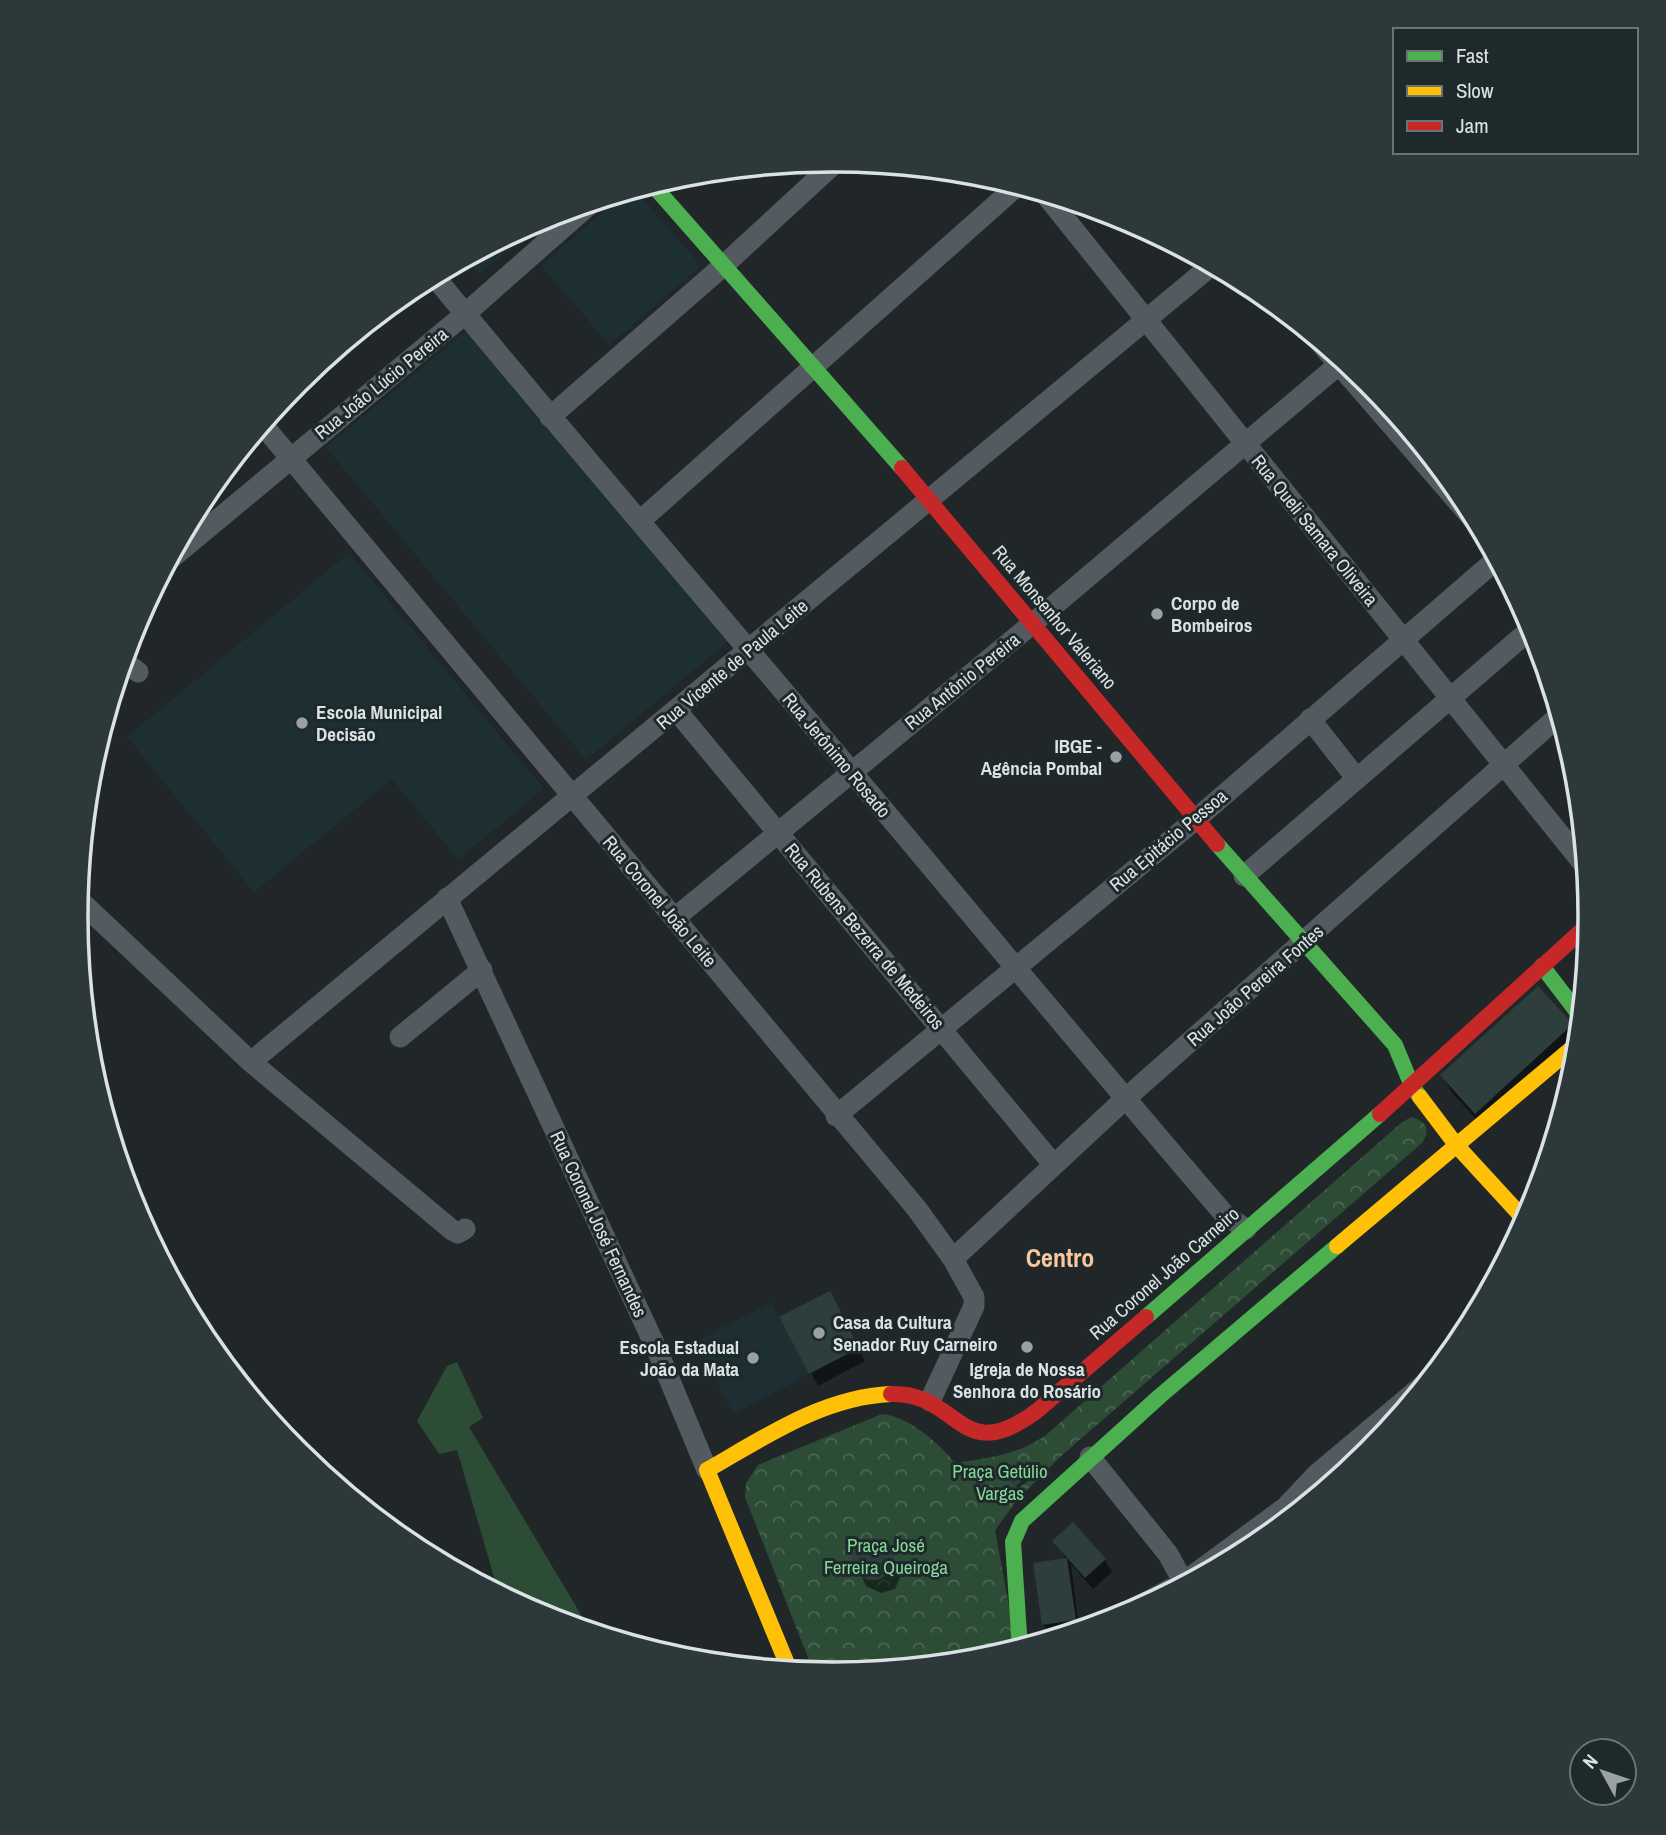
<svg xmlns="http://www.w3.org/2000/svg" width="1666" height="1835" font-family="'Archivo Narrow',sans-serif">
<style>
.built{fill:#1d2f32}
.green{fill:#2d4c36}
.park{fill:url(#park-crowns)}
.shadow{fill:#0007}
.building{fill:#2e3e3c}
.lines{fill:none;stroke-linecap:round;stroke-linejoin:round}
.street{stroke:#535b60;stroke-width:21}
.fast{stroke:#4caf50;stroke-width:16}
.slow{stroke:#ffc107;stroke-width:16}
.jam{stroke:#c62828;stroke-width:16}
.poi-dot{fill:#9aa1a2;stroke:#1e292b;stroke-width:2.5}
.labels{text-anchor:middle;stroke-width:6;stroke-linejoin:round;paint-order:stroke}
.street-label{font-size:19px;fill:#dbe2e4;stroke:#1e292b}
.poi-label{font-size:19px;font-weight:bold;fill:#dbe2e4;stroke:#1e292b;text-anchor:start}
.park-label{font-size:19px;fill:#86d799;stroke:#1e292b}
.district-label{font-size:26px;font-weight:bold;fill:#fac69e;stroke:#1e292b}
.rim{fill:none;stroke:#dbe2e4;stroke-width:3.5}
</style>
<defs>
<pattern id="park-crowns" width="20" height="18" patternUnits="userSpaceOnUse" patternTransform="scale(1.75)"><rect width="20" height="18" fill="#2d4c36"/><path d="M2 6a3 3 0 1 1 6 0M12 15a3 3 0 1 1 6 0" fill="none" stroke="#4b6653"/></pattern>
</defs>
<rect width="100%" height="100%" fill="#212728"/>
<path class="built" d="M635 190 701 266 609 345 541 265 626 192Z
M547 216 480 274 466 258 543 217Z
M477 322 736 635 586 760 326 447Z
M349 553 544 789 458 859 392 779 254 892 127 737Z
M771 1302 809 1374 734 1414 696 1342Z"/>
<path class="green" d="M457 1362 483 1418 469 1427 592 1633 543 1617 499 1594 457 1450 439 1454 417 1421 447 1366Z"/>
<path class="park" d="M1411 1117C1427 1121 1431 1130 1422 1143L1060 1457 1018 1499 995 1530 1017 1650 980 1661 833 1675 814 1673 745 1497 746 1483 758 1465 882 1414C909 1417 938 1442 955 1463 989 1458 1016 1455 1045 1436L1401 1123Z"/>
<path class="shadow" d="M1571 1025 1579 1038 1486 1130 1452 1093 1443 1076Z
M836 1306 865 1361 818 1386 781 1318Z
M1018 1464 1030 1479 1018 1489 1008 1476Z
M875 1539 888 1547 901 1575 895 1589 881 1593 866 1586 854 1559 860 1544Z
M1054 1541 1105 1560 1112 1572 1093 1589 1071 1564 1079 1628 1048 1632 1043 1624 1067 1560Z"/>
<path class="building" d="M1538 986 1573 1024 1475 1114 1440 1075Z
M830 1291 859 1348 809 1374 779 1317Z
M1018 1461 1029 1475 1015 1487 1004 1473Z
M1073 1522 1106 1559 1085 1578 1052 1541Z
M852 1559a21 21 0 1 1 42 0a21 21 0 1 1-42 0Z
M1067 1558 1076 1620 1042 1625 1033 1563Z"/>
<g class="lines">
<path class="street" d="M1045 194 1586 867
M434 276C572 444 715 609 855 776 978 922 1100 1070 1225 1215L1246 1229
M1317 339 1479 526
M550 417 723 266 838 160
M262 424 917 1209 953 1259 974 1297V1306L930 1401
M640 521 1018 185
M168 561 465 314 591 203
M123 661 138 672
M676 710 1053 1164
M1310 719 1357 779
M1244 876 1533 627
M447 898 658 1352 707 1470
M78 899 251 1062 452 1230 458 1233 465 1229
M676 917 1032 624 1343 361
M400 1037 482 970
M251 1062 1212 265
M836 1116 1195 820 1497 559
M953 1259 1125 1099 1560 715
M1090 1457 1168 1554 1185 1585
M1109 1622 1184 1582 1286 1507 1317 1474 1429 1380"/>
<path class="fast" d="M652 184 902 468
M1217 844 1395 1045 1412 1086 1420 1097
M1542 966 1581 1017
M1146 1317 1380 1114
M1020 1649 1013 1542 1022 1521 1160 1396 1337 1246"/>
<path class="slow" d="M1420 1097 1457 1146 1526 1221
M1337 1246 1578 1043
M790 1671 707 1470C765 1437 823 1397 891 1394"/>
<path class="jam" d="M902 468 1217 844
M1380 1114 1590 923
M891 1394C961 1392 959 1470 1038 1410L1146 1317"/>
</g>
<g class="poi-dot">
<circle cx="1157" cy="614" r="7"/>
<circle cx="302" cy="723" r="7"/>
<circle cx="1116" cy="757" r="7"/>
<circle cx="819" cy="1333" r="7"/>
<circle cx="1027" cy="1347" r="7"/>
<circle cx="753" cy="1358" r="7"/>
</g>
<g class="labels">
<g class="street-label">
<text transform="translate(381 383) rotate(-39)" y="7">Rua João Lúcio Pereira</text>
<text transform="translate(1315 530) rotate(51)" y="7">Rua Queli Samara Oliveira</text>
<text transform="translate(1055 617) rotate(50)" y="7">Rua Monsenhor Valeriano</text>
<text transform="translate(732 664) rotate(-40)" y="7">Rua Vicente de Paula Leite</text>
<text transform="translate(962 681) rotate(-39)" y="7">Rua Antônio Pereira</text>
<text transform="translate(837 755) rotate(50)" y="7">Rua Jerônimo Rosado</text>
<text transform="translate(1168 840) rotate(-40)" y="7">Rua Epitácio Pessoa</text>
<text transform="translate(660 901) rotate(50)" y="7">Rua Coronel João Leite</text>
<text transform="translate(865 936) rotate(50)" y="7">Rua Rubens Bezerra de Medeiros</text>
<text transform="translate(1255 985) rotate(-41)" y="7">Rua João Pereira Fontes</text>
<text transform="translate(599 1224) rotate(65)" y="7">Rua Coronel José Fernandes</text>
<text transform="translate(1164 1273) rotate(-41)" y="7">Rua Coronel João Carneiro</text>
</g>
<g class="poi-label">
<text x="1171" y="610">Corpo de<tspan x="1171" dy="22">Bombeiros</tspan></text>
<text x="316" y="719">Escola Municipal<tspan x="316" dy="22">Decisão</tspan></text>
<text x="1102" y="753" text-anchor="end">IBGE -<tspan x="1102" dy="22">Agência Pombal</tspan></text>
<text x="833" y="1329">Casa da Cultura<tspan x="833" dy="22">Senador Ruy Carneiro</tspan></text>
<text x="739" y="1354" text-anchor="end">Escola Estadual<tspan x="739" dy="22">João da Mata</tspan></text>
<text x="1027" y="1376" text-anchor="middle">Igreja de Nossa<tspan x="1027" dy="22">Senhora do Rosário</tspan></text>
</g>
<g class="park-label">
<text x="1000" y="1478">Praça Getúlio<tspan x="1000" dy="22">Vargas</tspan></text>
<text x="886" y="1552">Praça José<tspan x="886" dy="22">Ferreira Queiroga</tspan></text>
</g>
<g class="district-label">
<text x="1060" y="1267">Centro</text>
</g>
</g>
<path d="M0 0H1666V1835H0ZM88 917a745 745 0 1 1 1490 0a745 745 0 1 1-1490 0Z" fill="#2d383a" fill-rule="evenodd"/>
<path class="rim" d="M88 917a745 745 0 1 1 1490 0a745 745 0 1 1-1490 0Z"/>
<rect x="1393" y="28" width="245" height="126" fill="#1e292b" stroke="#6a7375" stroke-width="2"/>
<rect x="1407" y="51" width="35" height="10" fill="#4caf50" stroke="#6a7375" stroke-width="2"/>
<text x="1456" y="63" font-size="21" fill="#dbe2e4">Fast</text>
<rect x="1407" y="86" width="35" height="10" fill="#ffc107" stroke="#6a7375" stroke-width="2"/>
<text x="1456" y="98" font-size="21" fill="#dbe2e4">Slow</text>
<rect x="1407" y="121" width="35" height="10" fill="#c62828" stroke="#6a7375" stroke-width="2"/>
<text x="1456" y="133" font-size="21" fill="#dbe2e4">Jam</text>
<g transform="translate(1603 1772) rotate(310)"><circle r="33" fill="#1e292b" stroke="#6a7375" stroke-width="2"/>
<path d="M0-5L12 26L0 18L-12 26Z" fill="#9aa1a2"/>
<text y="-10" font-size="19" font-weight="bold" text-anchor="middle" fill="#dbe2e4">N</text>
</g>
</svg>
